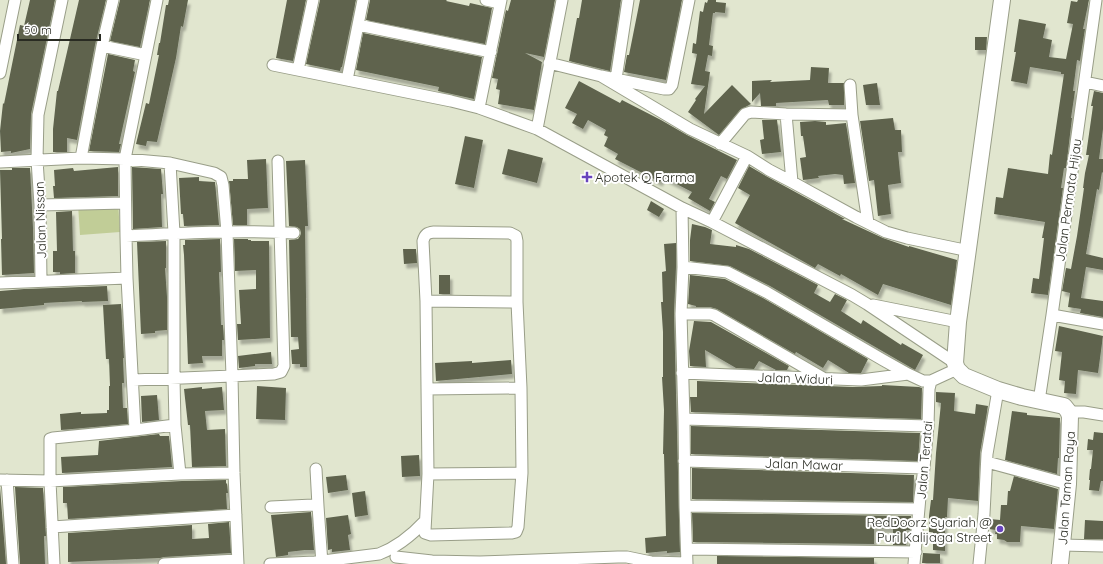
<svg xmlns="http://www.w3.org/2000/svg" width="1103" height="564" font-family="Quicksand,sans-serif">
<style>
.green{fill:#c1cd97}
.building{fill:#5e634e;filter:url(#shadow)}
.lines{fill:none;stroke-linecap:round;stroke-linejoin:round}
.street-casing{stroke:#999e88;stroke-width:13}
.secondary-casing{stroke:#999e88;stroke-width:18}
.street{stroke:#fff;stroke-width:11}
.secondary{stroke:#fff;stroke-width:16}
.poi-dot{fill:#6844bd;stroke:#fff;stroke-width:1.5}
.labels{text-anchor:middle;stroke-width:4;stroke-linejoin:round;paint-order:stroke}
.poi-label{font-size:13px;fill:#292b22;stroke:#fff;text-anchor:start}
.street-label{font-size:13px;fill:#292b22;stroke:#fff}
</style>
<defs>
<filter id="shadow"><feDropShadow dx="2.5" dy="4.5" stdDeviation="1" flood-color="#0004"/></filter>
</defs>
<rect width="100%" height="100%" fill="#e1e6cf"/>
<path class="green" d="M118 201 120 232 80 235 78 204Z"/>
<path class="building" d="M30 0H55L31 114 30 149 11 153V151L1 152 0 131 3 103 4 104 20 25 24 26Z
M79 0H106L95 45 77 140 67 138V152H53V129L57 91H58Z
M120 0H150L140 47 110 41Z
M169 0H188L183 27 181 26 176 58 157 142 147 141 146 146 136 144 146 103 149 104 159 55H157L159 43H160L166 5H168Z
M287 0H306L293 61 276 58Z
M320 0H356L342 67H341L340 71 306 64Z
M370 0H447L446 1 469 6 470 3 492 8 485 44 366 20Z
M511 0H555L544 57 525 53 542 62 534 110 498 104 500 90 496 89 498 79 492 78 506 10 508 11Z
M582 0H621L610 71 569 61 577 18H579Z
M640 0H682L666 80 624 72 627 55H629Z
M708 0H716V2L726 3 725 13 715 12V13H713L709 45 713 46 712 56 708 55 705 71 710 72 704 114 732 85 751 104 749 105 740 110 719 135 688 112 696 100 695 99 705 86 691 84 697 54 692 53 693 43 696 44 700 11 703 12 705 2 707 3Z
M1078 0H1089L1083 29H1085L1081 54 1080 61 1077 60 1073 91H1075L1071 118H1072L1066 168H1064L1061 188H1063L1048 295 1031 293 1033 278 1039 279 1044 238H1042L1045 222 994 214 996 197 1003 198 1008 168 1048 174 1050 154 1052 155 1064 74H1061V72L1030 67 1027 84 1011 81 1016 52H1014L1019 19 1046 24 1043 38 1052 40 1049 57 1066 59 1073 24 1067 23 1071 1 1077 2Z
M363 33 482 57 474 99 438 91 439 87 356 70Z
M975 37H987L986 50H975Z
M108 54 135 60 133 71 135 72 119 144H121L119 152 89 151Z
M811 67 829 68 828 83H844V105H829L828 100 776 103V106H761L760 93 752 102V81L772 80 770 82 810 80Z
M579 81 620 103 622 100 661 120 687 135 737 160 727 179 721 176 709 199 715 202 710 211 688 198 692 192 663 177 660 182 615 159 618 154 604 146 608 137 604 135 606 130 588 120 583 129 572 123 577 114 565 108Z
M877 83 880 105H866L863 85Z
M1094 91 1103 93V129L1099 159H1103V173L1102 172 1099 190 1097 189 1086 254 1103 258V270L1086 267 1081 298 1103 301V317L1080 313 1081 309 1068 307 1070 293 1062 291 1066 268 1071 269 1077 236 1084 188H1083L1085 173 1089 155H1086L1093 106H1091Z
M893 118 895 130H901L902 152H898L901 183 888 185 891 214 878 216 874 180 869 181 860 121Z
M762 120H777L781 152 762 154 760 140 764 139Z
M815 121 826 122V125L846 123 855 183 844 184 843 175 835 174 818 176 819 178 803 180 800 158 806 157 803 136H801L800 122Z
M465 136 483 140 474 188 455 184Z
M508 149 543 158 537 183 502 174Z
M266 159 268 208 247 209V225H233L229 181H233V179H248L247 160Z
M305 160 308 226H305L307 367H300V364H292L291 350 299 349 298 337H291L289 240 298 239 300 236 301 233 300 229 297 227 289 226 286 161Z
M749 166 766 176 845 219H842L883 238 909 247V246L957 260 951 305 883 284 878 295 841 274 840 276 818 264 815 268 735 223 750 195 738 188Z
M118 167V196L54 198 53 186H55L54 170 73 168 74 171Z
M132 167 161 169 163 194H161L162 227 133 229Z
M12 168H30L33 228 34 273 2 275 1 239H2L0 170H12Z
M199 177V181L215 182 219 225 184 226 183 214H181L179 178Z
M651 201 664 209 659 217 647 210Z
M72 211 73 251H75V273L60 274V272H53V251H57L56 212Z
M692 224 705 227 712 230 710 244 736 247V245L749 249 818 285 814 293 830 302 835 294 847 300 841 311 861 324 863 320 901 345 902 343 923 355 915 370 770 286 730 266 690 261V240Z
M220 239 221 272H219L220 298 221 325H223L224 340H222V356H202L203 363 188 364 184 255 183 245H185V240Z
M234 239H248V240H251V241H269L270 338 238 340 237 324H241L239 290 256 289V270L235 271Z
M166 241V268H165L167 297V330L155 331V333L141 334 137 242Z
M676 243V267L674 314 680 552 667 553V551L646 553 645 538 666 536 664 454H663L664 410 662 377H663V332L661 302H663L662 272 666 271 664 244Z
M403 249H416L417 263 404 264Z
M439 275H450V294H439Z
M690 275 725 279 763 298 868 359 861 373H849L828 360 823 368 796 352 795 354 717 309 710 307H696V306L688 304Z
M107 286 108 301 82 302V301L44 303V305L0 309V291L24 289Z
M121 304 124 358H123L124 383H122L123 408H127L128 424 61 430 60 414 81 412V414L107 413V410H109V386H110L109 359H106L103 305Z
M694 321 711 322 789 366 787 370H776L759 361 754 369 736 368 705 350 706 367 690 366 689 351Z
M1059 326 1103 336 1098 373 1078 370 1076 394 1064 393 1065 381 1059 380 1062 352 1055 351Z
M271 352 272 364H255V366L239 368 238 356Z
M511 360 512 374 436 381 435 363 472 361V363Z
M697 381 853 387 882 386V385L919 387 922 388 921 419 691 412 690 397H697Z
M257 386 286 388 285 420 256 419Z
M202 387V389L222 387 224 410 205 411 207 430 225 429 226 466 192 467 190 425H188L184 389Z
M936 392 955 393 954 411 975 414 976 404 988 406 980 453 978 501 948 498 947 517H945V551L933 550V532H929V516L931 500H933L936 453 941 403 936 402Z
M157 395 159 420 142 422 141 396Z
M1012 411 1027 413V415L1060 418 1059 458H1058L1057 474 1005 460Z
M691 426 920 433 918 461 691 454Z
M1094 432 1103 433V481H1101L1099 491 1089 490 1090 480H1089L1090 469H1091L1093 450H1087L1088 439 1093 440Z
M159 434 160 436H169L172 467 62 473 61 457 98 455 99 441Z
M419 455 420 476 402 477 401 456Z
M692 468 914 475 913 502 692 499Z
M346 475 348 490 328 493 326 477Z
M1014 476 1058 489 1054 529 1021 526 1020 542H1007L1004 540 997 539V534H995L996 530 989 529 990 519 1000 520 1001 505H1007L1008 491H1010Z
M226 480V483L227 484 228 493H226L227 509 68 519 67 503H63V487L182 481Z
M0 487 6 564H0Z
M15 487 43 488 46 536H44L45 564H20Z
M365 491 368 515 355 517 352 493Z
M311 512 314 550H305L288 552V555L276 557 271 515Z
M692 513 911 516 910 530H906V545H893V529L874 528V544L693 542Z
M348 515 351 534 348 535 350 550 332 552V549L328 550 326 518Z
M1085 520 1103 521V539H1084Z
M229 522 231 553 164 557 160 558 68 562V533L192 525V539L209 538 208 524Z
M923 553 940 554V563H922Z
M717 556 874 558V564H717Z"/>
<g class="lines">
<defs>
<path id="street" d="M486 0 500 3
M358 25 491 52
M102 46 146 55
M549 63 601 76 664 89H669L672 85 689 0
M273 65 451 101 479 108 537 129 682 208 712 222 852 295 867 304 955 363
M298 70 313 0
M0 73 15 0
M601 76 690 129 747 156 769 170 792 182 856 217 886 232 907 238 969 251
M616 79 628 0
M347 80 363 0
M1085 82 1103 86
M479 108 501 0
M786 114 792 182
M852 115 868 223
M537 129 562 0
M720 144 745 114 751 112 786 114 852 115 850 85
M81 158 102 46 113 0
M0 162 81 158 125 159 157 0
M40 205 125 203
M682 208 683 267 681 314 684 419 685 506 687 564
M712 222 747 156
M434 232 510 233 516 236 517 241V302L521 388 522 473 518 527 516 532 512 533 431 535 425 533V531L428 474 426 301 423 241C425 234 427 233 434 232Z
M126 236C182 233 238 230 294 233
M683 267 727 272 766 292 883 360 908 374 923 381H931L957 369
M41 281 40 205 37 160 38 115 62 0
M0 283 127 278 126 236 125 159 170 163
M426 301 517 302
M873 305 958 322
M681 314H710L714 315 823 378
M1052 315 1103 324
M682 373 861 380 908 374
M133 380 232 376 274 374 281 372 284 366 278 161
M427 389 521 388
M1039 401 1052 315 1096 0
M1069 412H1084L1103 415
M684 419 928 426
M135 430 175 425
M684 461 924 468
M987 462 1068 484
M316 469 318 506
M180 474 175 425 174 378V233L170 163 214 173 221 177 223 185 227 232 232 376 234 473 238 564
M428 474 522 473
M0 480 50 481 180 474 234 473
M7 480 13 564
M685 506 919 509
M271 507 313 505 318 506 322 564
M52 527 236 515
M1062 545 1103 546
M687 549 916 552
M396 557 432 561 480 562 618 557H627L651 562 687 563
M54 564 50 481V439L53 438 135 430 127 278
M164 564 237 560
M270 564 315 562 379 554C397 547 412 535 425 521
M914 564 920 497 924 468 928 426 929 389 931 381
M979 564 984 514 987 454 998 390"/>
<path id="secondary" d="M1002 0 958 322 955 363 957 369 964 376 998 390 1022 397 1064 406 1068 411 1070 416 1068 484 1060 564"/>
</defs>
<use href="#street" class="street-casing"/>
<use href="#secondary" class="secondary-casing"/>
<use href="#street" class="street"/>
<use href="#secondary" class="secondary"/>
</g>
<g class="poi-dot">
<path d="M585 171h4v4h4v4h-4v4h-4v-4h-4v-4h4z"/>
<circle cx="1000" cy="529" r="4"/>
</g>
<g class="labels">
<g class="poi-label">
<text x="595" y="182">Apotek Q Farma</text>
<text x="992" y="527" text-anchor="end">RedDoorz Syariah @<tspan x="992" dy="15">Puri Kalijaga Street</tspan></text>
</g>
<g class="street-label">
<text transform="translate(1068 200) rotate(-82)" y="5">Jalan Permata Hijau</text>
<text transform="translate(40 220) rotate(-92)" y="5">Jalan Nissan</text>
<text transform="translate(795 378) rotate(2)" y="5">Jalan Widuri</text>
<text transform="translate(924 460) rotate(-85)" y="5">Jalan Teratai</text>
<text transform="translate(804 464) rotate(2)" y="5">Jalan Mawar</text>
<text transform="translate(1066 488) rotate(-86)" y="5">Jalan Taman Raya</text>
</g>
</g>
<path d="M18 34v6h82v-6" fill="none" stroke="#292b22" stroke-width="2"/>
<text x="24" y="34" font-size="12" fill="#292b22" stroke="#ffffff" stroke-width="3" paint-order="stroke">50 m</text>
</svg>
